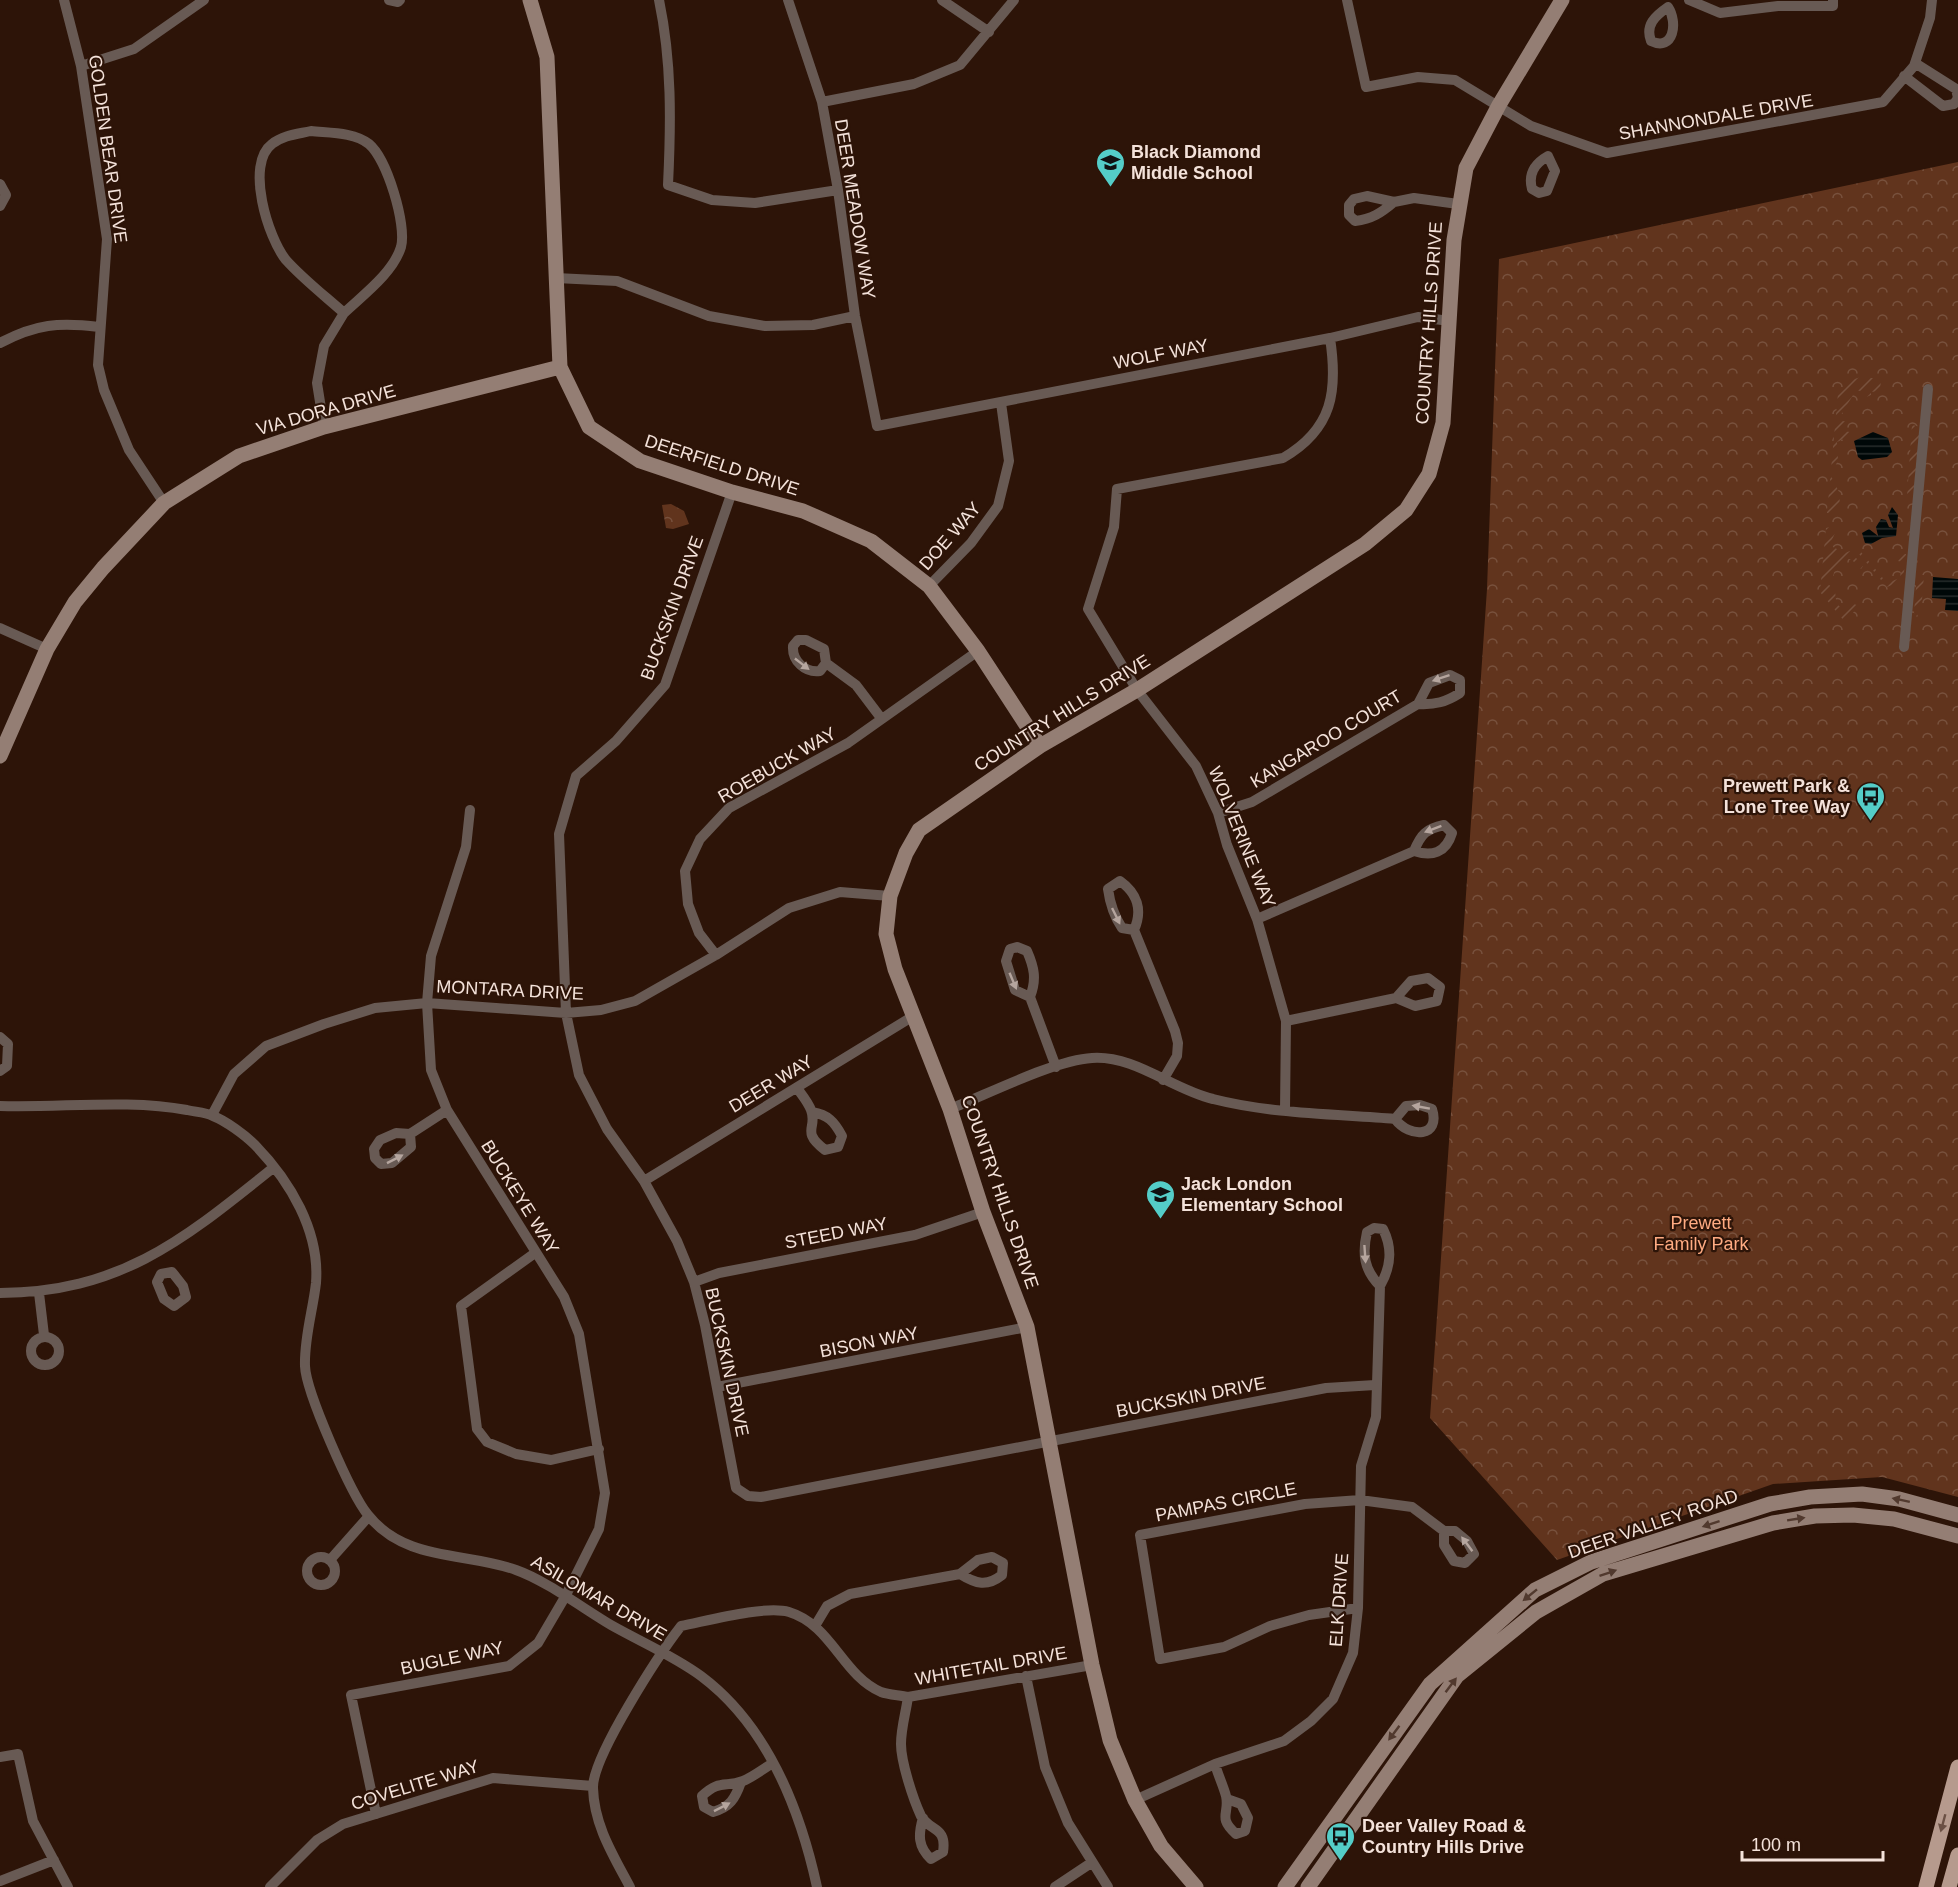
<svg xmlns="http://www.w3.org/2000/svg" width="1958" height="1887" font-family="Arial,sans-serif">
<style>
.park{fill:url(#park-crowns)}
.garden{fill:url(#garden-furrows)}
.water{fill:url(#water-rules)}
.lines{fill:none;stroke-linecap:round;stroke-linejoin:round}
.street{stroke:#685a54;stroke-width:10}
.secondary{stroke:#947e74;stroke-width:15}
.primary{stroke:#b69a8d;stroke-width:15}
.oneway{fill:#b5a59e}
.oneway2{fill:#51392e}
.oneway3{fill:#6b5044}
.labels{text-anchor:middle;stroke-width:4.5;stroke-linejoin:round;paint-order:stroke}
.street-label{font-size:18px;fill:#f4e2da;stroke:#2d1408}
.poi-label{font-size:18px;font-weight:bold;fill:#f4e2da;stroke:#2d1408;text-anchor:start}
.park-label{font-size:18px;fill:#ffab82;stroke:#2d1408}
</style>
<defs>
<pattern id="park-crowns" width="20" height="18" patternUnits="userSpaceOnUse" patternTransform="scale(1.5)"><rect width="20" height="18" fill="#61341d"/><path d="M2 6a3 3 0 1 1 6 0M12 15a3 3 0 1 1 6 0" fill="none" stroke="#78513d"/></pattern>
<pattern id="garden-furrows" width="10" height="10" patternUnits="userSpaceOnUse" patternTransform="scale(1.5)"><rect width="10" height="10" fill="#61341d"/><path d="M-1 1l2-2M0 10L10 0M9 11l2-2" fill="none" stroke="#78513d"/></pattern>
<pattern id="water-rules" width="6" height="5" patternUnits="userSpaceOnUse" patternTransform="scale(1.5)"><rect width="6" height="5" fill="#000808"/><path d="M0 2.5h6" fill="none" stroke="#262c2b"/></pattern>
</defs>
<rect width="100%" height="100%" fill="#2d1408"/>
<path class="park" d="M1958 162V1497L1882 1477 1773 1484 1557 1560 1430 1418 1487 589 1499 259Z
M671 504 684 511 689 524 673 529 666 528 662 505Z"/>
<path class="garden" d="M1861 377 1881 379 1880 391 1871 392V395L1864 398 1860 391 1856 390 1841 415 1842 421 1851 422 1844 424 1843 431 1850 432V436L1837 442 1838 460 1831 476 1839 492 1840 506 1831 513H1827L1838 393 1848 381Z
M1912 425 1921 427 1914 498 1907 497Z
M1830 527 1835 533 1831 542 1833 547 1845 553 1850 551 1863 566 1861 569 1851 559C1837 559 1835 567 1833 578L1830 579 1828 584 1834 589C1838 599 1832 606 1847 609L1854 604 1859 606 1845 622 1820 592 1826 528Z
M1861 552 1887 583 1900 578 1902 562 1898 561 1901 554H1906L1903 581 1887 587 1859 554Z
M1917 575H1924L1921 612 1916 616 1914 613Z"/>
<path class="water" d="M1873 432 1888 438 1892 452 1887 457 1862 460 1858 457 1854 441Z
M1892 507 1898 515 1896 536 1882 538 1871 544 1865 543 1862 533 1869 529 1878 536 1876 527 1881 519 1886 520 1889 527 1893 528 1888 515Z
M1933 577 1958 579V611L1945 610 1946 599 1932 598Z"/>
<g class="lines">
<path class="street" d="M64 0 81 66 107 239 98 365 104 390 129 450 164 503
M389 0 398 2 400 0
M659 0C672 62 671 123 668 185L712 200 755 203 838 190
M788 0 822 102 838 190 855 316 877 426 1330 338 1418 317 1450 321
M942 0 989 32
M1347 0 1366 87 1418 77 1455 80 1531 126 1607 153 1883 102 1914 66 1930 18 1932 0
M1689 0 1720 13 1778 6H1833V0
M1668 7C1678 22 1674 52 1651 41 1645 25 1655 16 1668 7Z
M81 66 134 49 204 0
M1904 76 1943 106 1954 104 1958 98 1956 89 1915 63
M822 102 914 84 960 65 1014 0
M311 131C329 133 354 132 369 144 387 159 407 225 401 247 393 273 363 295 344 313 325 296 303 279 286 260 268 238 245 164 272 144 283 135 298 134 311 131Z
M1548 156 1555 171 1547 191 1539 193 1532 189C1528 174 1534 164 1548 156Z
M0 184 6 195 0 206
M1394 202C1381 213 1372 219 1355 221L1349 215V205L1354 199 1367 196 1394 202 1414 198 1458 204
M556 278 617 281 709 316 765 326 813 325 855 316
M0 343C36 324 59 322 99 327
M324 427 317 383 324 346 344 313
M732 492 665 685 616 741 576 776 559 834 566 1013 579 1075 607 1129 644 1181 677 1241 694 1282 705 1325 736 1488 748 1496 761 1497 1326 1388 1375 1385
M929 586 971 543 998 506 1009 461 1001 403
M0 628 47 649
M1904 647 1928 389
M826 663 820 671C805 673 792 661 793 646L798 640H806L824 649 826 663 856 685 881 718
M1218 813 1252 802 1418 704C1435 705 1446 702 1460 693V680L1450 675 1429 683 1418 704
M1257 919 1414 851C1432 857 1446 853 1452 833L1444 825C1426 829 1421 834 1414 851
M1134 930 1122 928C1114 916 1110 904 1108 889L1120 881C1137 893 1143 910 1134 930L1175 1031 1178 1043 1177 1056 1163 1080
M716 955 699 933 688 904 685 871 700 839 729 808 848 743 978 651
M1030 997 1015 990 1006 961 1010 949 1017 947 1027 951C1034 967 1037 979 1030 997L1056 1067
M1286 1021 1396 998 1415 1006 1437 1001 1440 987 1428 978 1411 981 1396 998
M0 1037 8 1044 7 1066 0 1071
M797 1088C802 1095 808 1102 811 1110 818 1128 800 1131 825 1150L838 1147 842 1136C834 1121 828 1115 812 1112
M0 1106C62 1108 126 1099 187 1110 195 1112 205 1112 213 1116 226 1121 245 1135 255 1145 290 1181 320 1231 316 1283 313 1310 304 1338 305 1366 306 1392 351 1494 368 1515 405 1562 467 1552 516 1570 545 1580 584 1609 611 1625 641 1642 674 1656 701 1676 768 1726 800 1809 817 1887
M950 1109C988 1094 1055 1060 1092 1058 1135 1055 1173 1090 1213 1099 1272 1114 1335 1114 1395 1119 1410 1139 1441 1137 1432 1109L1420 1105 1406 1106 1395 1119
M1285 1110 1286 1021 1257 919 1227 845 1218 813 1196 766 1137 690 1088 609 1114 527 1117 489 1283 458C1333 429 1338 391 1330 338
M212 1115 234 1074 266 1046 324 1024 375 1008 427 1003 566 1013 601 1010 635 1001 716 955 789 908 840 892 890 896
M410 1134 411 1147 392 1163 381 1164 375 1158 374 1149 380 1140 396 1133 410 1134 447 1110
M644 1181 915 1015
M535 1253 461 1306 477 1429 487 1442 516 1454 551 1460 599 1449
M172 1272 183 1286 186 1297 174 1306 164 1299 157 1282 161 1274Z
M694 1282 719 1273 915 1235 983 1212
M0 1293C121 1292 183 1240 273 1168
M39 1293 44 1335
M31 1351a14 14 0 1 1 28 0a14 14 0 1 1-28 0Z
M717 1387 1027 1327
M307 1571a14 14 0 1 1 28 0a14 14 0 1 1-28 0Z
M330 1560 369 1516
M1358 1608 1309 1615 1270 1626 1224 1647 1160 1659 1140 1535 1305 1504 1360 1500 1412 1507 1444 1531H1455L1467 1541 1474 1554 1465 1563 1454 1561 1444 1545V1531
M815 1626 827 1606 850 1594 960 1574 978 1560 992 1557 1003 1563 1002 1575C987 1587 976 1584 960 1574
M1026 1676 1045 1767 1068 1823 1108 1887
M908 1697C906 1712 901 1728 901 1744 901 1762 913 1799 921 1816 930 1832 947 1826 943 1852L931 1859C918 1847 918 1835 923 1818
M0 1757 18 1754 33 1821 68 1887
M1215 1764C1218 1775 1223 1785 1226 1796 1230 1814 1217 1817 1236 1834L1245 1831 1248 1818 1241 1804 1227 1799
M741 1782C735 1799 730 1807 713 1812L704 1807 702 1796C720 1779 725 1788 743 1781 753 1777 763 1769 773 1763
M1135 1800 1215 1764 1284 1741 1311 1721 1333 1699 1353 1653 1358 1608 1361 1466 1376 1417 1380 1286C1391 1267 1393 1249 1383 1229L1374 1228 1367 1232C1362 1254 1364 1270 1380 1286
M376 1814 351 1695 509 1666 538 1643 565 1597 599 1529 605 1493 579 1334 564 1297 447 1110 431 1070 427 1003 431 956 466 847 470 810
M0 1881 54 1860
M270 1887 317 1840 343 1824 493 1778 593 1786
M630 1887C613 1855 594 1825 593 1788 592 1757 660 1653 681 1626 707 1621 765 1605 789 1612 832 1625 842 1675 881 1692 889 1695 900 1695 908 1697L1092 1665
M1055 1887 1091 1863"/>
<path class="secondary" d="M530 0 547 57 560 367 589 427 640 461 732 492 803 511 871 541 929 586 978 651 1040 746
M0 756 47 649 75 602 103 568 164 503 239 456 324 427 560 367
M1196 1887 1161 1846 1135 1800 1110 1740 1092 1665 1027 1327 983 1212 950 1109 895 969 886 934 890 896 906 853 919 830 1040 746 1137 690 1365 544 1406 510 1429 474 1443 423 1454 240 1466 168 1499 105 1562 0
M1285 1887 1430 1684 1535 1590 1591 1562 1770 1504 1810 1497 1862 1494 1899 1499 1958 1515
M1308 1887 1457 1676 1536 1612 1603 1574 1773 1523 1815 1516 1853 1515 1894 1519 1958 1536"/>
<path class="primary" d="M1926 1887 1958 1767
M1949 1887 1958 1855"/>
</g>
<defs><path id="oneway-solid" d="M-6-.8H1V-3.2L6.5 0L1 3.2V.8H-6Z" transform="scale(1.5)"/></defs>
<g class="oneway">
<use href="#oneway-solid" transform="translate(802 664) rotate(38)"/>
<use href="#oneway-solid" transform="translate(1441 678) rotate(161)"/>
<use href="#oneway-solid" transform="translate(1433 829) rotate(159)"/>
<use href="#oneway-solid" transform="translate(1116 916) rotate(64)"/>
<use href="#oneway-solid" transform="translate(1013 981) rotate(67)"/>
<use href="#oneway-solid" transform="translate(1421 1107) rotate(-170)"/>
<use href="#oneway-solid" transform="translate(395 1159) rotate(-27)"/>
<use href="#oneway-solid" transform="translate(1365 1254) rotate(86)"/>
<use href="#oneway-solid" transform="translate(1467 1544) rotate(-127)"/>
<use href="#oneway-solid" transform="translate(722 1807) rotate(-27)"/>
</g>
<g class="oneway2">
<use href="#oneway-solid" transform="translate(1901 1500) rotate(-168)"/>
<use href="#oneway-solid" transform="translate(1796 1519) rotate(-9)"/>
<use href="#oneway-solid" transform="translate(1711 1524) rotate(162)"/>
<use href="#oneway-solid" transform="translate(1608 1573) rotate(-19)"/>
<use href="#oneway-solid" transform="translate(1530 1595) rotate(141)"/>
<use href="#oneway-solid" transform="translate(1451 1685) rotate(-53)"/>
<use href="#oneway-solid" transform="translate(1394 1733) rotate(127)"/>
</g>
<use class="oneway3" href="#oneway-solid" transform="translate(1943 1823) rotate(105)"/>
<defs>
<symbol id="school-pin" viewBox="-11 -11 22 30"><path d="M0 17L-7.5 6A9.5 9.5 0 1 1 7.5 6Z" fill="#54cdc8" stroke="#2d1408"/><path d="M0-5L7-2L0 1L-7-2ZM-4 1L0 2.5L4 1V4Q0 6-4 4Z" fill="#111"/></symbol>
<symbol id="bus-pin" viewBox="-11 -11 22 30"><path d="M0 17L-7.5 6A9.5 9.5 0 1 1 7.5 6Z" fill="#54cdc8" stroke="#2d1408"/><path d="M-5-6H5V4H4V6H2V4H-2V6H-4V4H-5ZM-3.5-4V0h7V-4ZM-3.5 1.2v1.5H-2V1.2ZM2 1.2v1.5H3.5V1.2Z" fill="#111"/></symbol>
</defs>
<g fill-rule="evenodd">
<use href="#school-pin" x="1094" y="146" width="33" height="45"/>
<use href="#bus-pin" x="1854" y="780" width="33" height="45"/>
<use href="#school-pin" x="1144" y="1178" width="33" height="45"/>
<use href="#bus-pin" x="1324" y="1820" width="33" height="45"/>
</g>
<g class="labels">
<g class="street-label">
<text transform="translate(1716 117) rotate(-10)" y="6">SHANNONDALE DRIVE</text>
<text transform="translate(108 149) rotate(82)" y="6">GOLDEN BEAR DRIVE</text>
<text transform="translate(855 209) rotate(81)" y="6">DEER MEADOW WAY</text>
<text transform="translate(1429 323) rotate(-86)" y="6">COUNTRY HILLS DRIVE</text>
<text transform="translate(1161 354) rotate(-11)" y="6">WOLF WAY</text>
<text transform="translate(326 410) rotate(-16)" y="6">VIA DORA DRIVE</text>
<text transform="translate(722 465) rotate(18)" y="6">DEERFIELD DRIVE</text>
<text transform="translate(950 536) rotate(-49)" y="6">DOE WAY</text>
<text transform="translate(672 608) rotate(-70)" y="6">BUCKSKIN DRIVE</text>
<text transform="translate(1062 713) rotate(-32)" y="6">COUNTRY HILLS DRIVE</text>
<text transform="translate(1326 739) rotate(-31)" y="6">KANGAROO COURT</text>
<text transform="translate(777 765) rotate(-30)" y="6">ROEBUCK WAY</text>
<text transform="translate(1242 837) rotate(68)" y="6">WOLVERINE WAY</text>
<text transform="translate(510 990) rotate(3)" y="6">MONTARA DRIVE</text>
<text transform="translate(771 1084) rotate(-31)" y="6">DEER WAY</text>
<text transform="translate(1000 1192) rotate(71)" y="6">COUNTRY HILLS DRIVE</text>
<text transform="translate(520 1197) rotate(58)" y="6">BUCKEYE WAY</text>
<text transform="translate(836 1233) rotate(-11)" y="6">STEED WAY</text>
<text transform="translate(869 1342) rotate(-11)" y="6">BISON WAY</text>
<text transform="translate(727 1362) rotate(78)" y="6">BUCKSKIN DRIVE</text>
<text transform="translate(1191 1397) rotate(-11)" y="6">BUCKSKIN DRIVE</text>
<text transform="translate(1226 1502) rotate(-11)" y="6">PAMPAS CIRCLE</text>
<text transform="translate(1653 1524) rotate(-19)" y="6">DEER VALLEY ROAD</text>
<text transform="translate(599 1598) rotate(30)" y="6">ASILOMAR DRIVE</text>
<text transform="translate(1339 1600) rotate(-86)" y="6">ELK DRIVE</text>
<text transform="translate(452 1658) rotate(-12)" y="6">BUGLE WAY</text>
<text transform="translate(991 1666) rotate(-10)" y="6">WHITETAIL DRIVE</text>
<text transform="translate(415 1785) rotate(-17)" y="6">COVELITE WAY</text>
</g>
<g class="poi-label">
<text x="1131" y="158">Black Diamond<tspan x="1131" dy="21">Middle School</tspan></text>
<text x="1850" y="792" text-anchor="end">Prewett Park &amp;<tspan x="1850" dy="21">Lone Tree Way</tspan></text>
<text x="1181" y="1190">Jack London<tspan x="1181" dy="21">Elementary School</tspan></text>
<text x="1362" y="1832">Deer Valley Road &amp;<tspan x="1362" dy="21">Country Hills Drive</tspan></text>
</g>
<g class="park-label">
<text x="1701" y="1229">Prewett<tspan x="1701" dy="21">Family Park</tspan></text>
</g>
</g>
<path d="M1742 1851v9h141v-9" fill="none" stroke="#f4e2da" stroke-width="3"/>
<text x="1751" y="1851" font-size="18" fill="#f4e2da" stroke="#2d1408" stroke-width="4.5" paint-order="stroke">100 m</text>
</svg>
